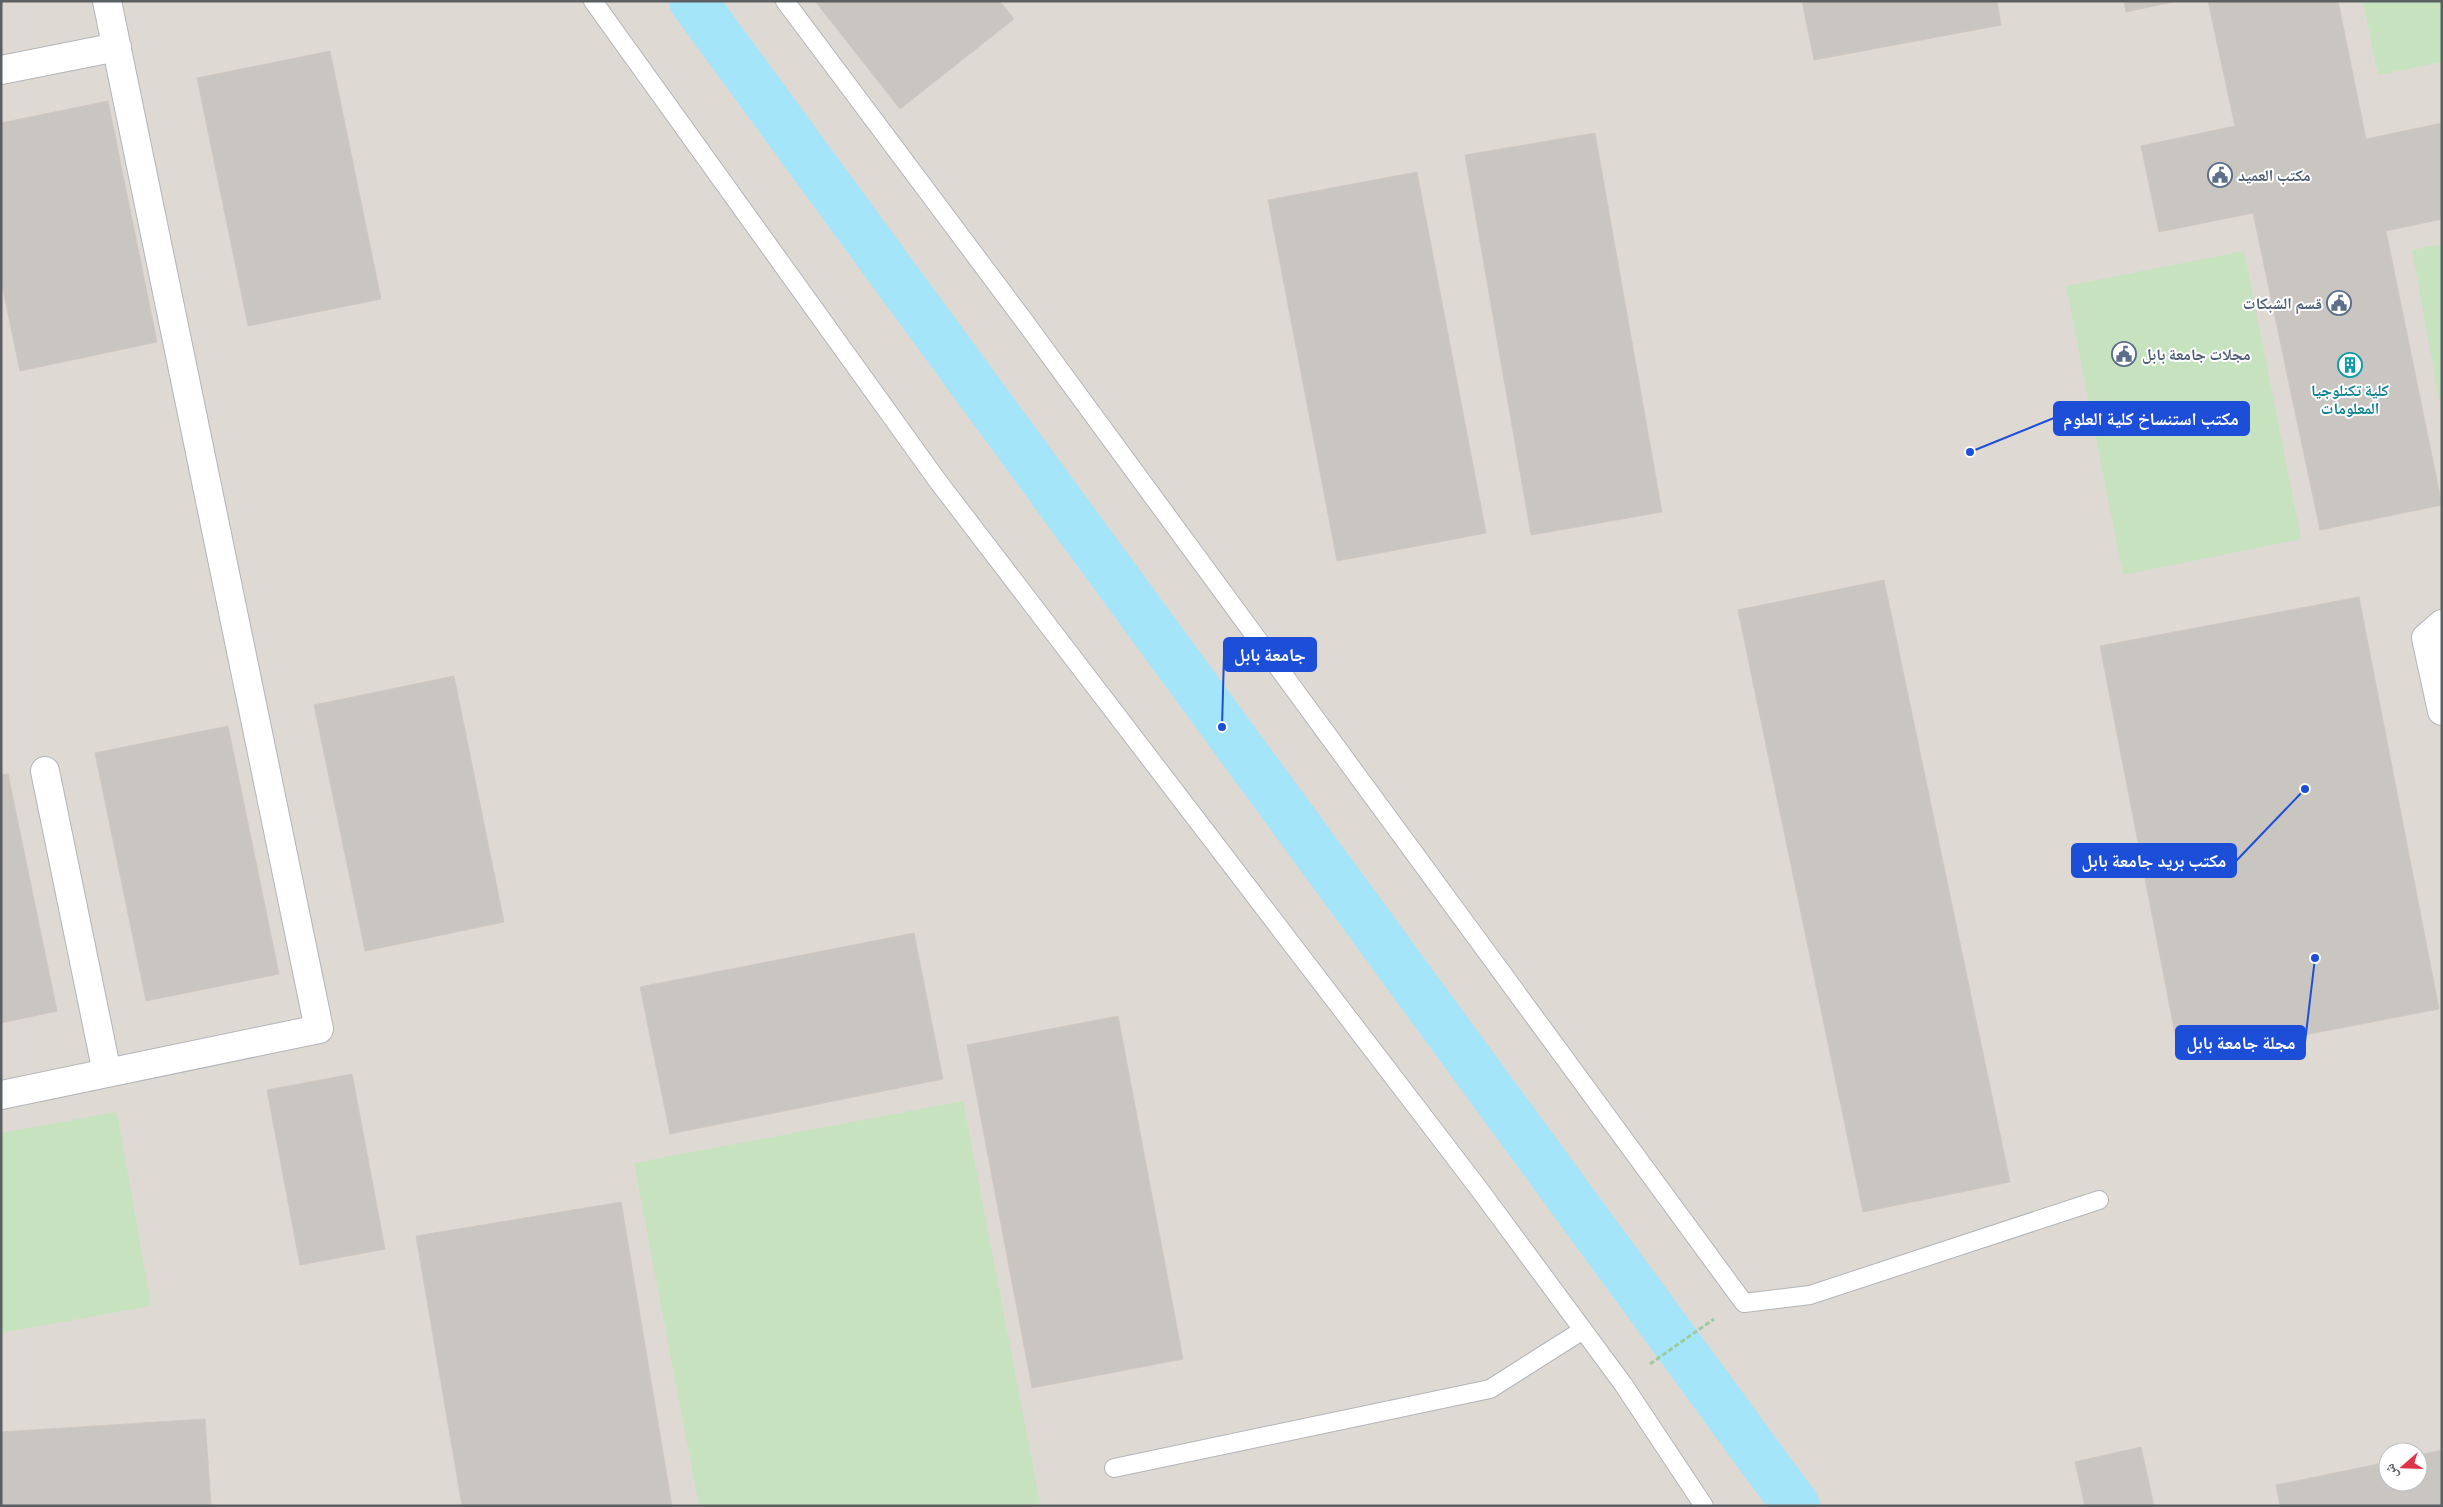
<svg xmlns="http://www.w3.org/2000/svg" width="2443" height="1507" font-family="'Exo 2','Noto Naskh Arabic',sans-serif">
<style>
.education{fill:#dfd9d3;fill-rule:evenodd}
.green{fill:#c6e2bf}
.lines{fill:none;stroke-linecap:round;stroke-linejoin:round}
.canal{stroke:#a4e5fa;stroke-width:48}
.building{fill:#c9c5c0;stroke:#d0c8c0}
.service-casing{stroke:#b2b5b8;stroke-width:20}
.minor-casing{stroke:#b2b5b8;stroke-width:30}
.path{stroke:#9dcaa0;stroke-width:3;stroke-dasharray:5 2.5;stroke-linecap:butt}
.service{stroke:#fff;stroke-width:18}
.minor{stroke:#fff;stroke-width:28}
.labels{text-anchor:middle;stroke-width:4;stroke-linejoin:round;paint-order:stroke}
.service-label{font-size:16px;font-weight:bold;fill:#4e5e75;stroke:#fff;text-anchor:start}
.culture-label{font-size:16px;font-weight:bold;fill:#0d838f;stroke:#fff}
.leader{fill:none;stroke:#1d4ed8;stroke-width:2}
.callout-dot{fill:#1d4ed8;stroke:#fff;stroke-width:2}
.callout{fill:#1d4ed8;stroke:#1d4ed8;stroke-width:2}
.callout-label{font-size:18px;text-anchor:middle;font-weight:bold;fill:#fff}
</style>
<rect width="100%" height="100%" fill="#ece8e1"/>
<path class="education" d="M1 1H2442V1506H1ZM2388 1452H2418V1482H2388Z"/>
<path class="green" d="M2363 1H2442V62L2378 75Z
M2442 244V416L2412 250Z
M2244 251 2301 539 2123 575 2066 286Z
M963 1101 1040 1503 1027 1506H699L634 1163Z
M117 1112 151 1306 1 1333V1133Z"/>
<g class="lines">
<path class="canal" d="M693 1 1796 1506"/>
</g>
<path class="building" d="M815 1H1000L1014 19 900 109Z
M1802 1H1997L2001 25 1814 60Z
M2124 1H2177L2126 12Z
M2208 1H2338L2366 139 2442 123V219L2386 231 2442 505 2320 530 2253 213 2159 232 2141 146 2235 126Z
M330 51 381 299 248 326 197 78Z
M108 101 157 342 20 371 1 280V123Z
M1595 133 1662 512 1531 535 1465 155Z
M1417 172 1486 533 1337 561 1268 200Z
M1884 580 2010 1182 1863 1212 1738 610Z
M2359 597 2439 1009 2180 1059 2100 646Z
M454 676 504 922 365 951 314 705Z
M228 726 279 974 146 1001 95 753Z
M8 774 57 1011 1 1023V775Z
M914 933 943 1079 670 1134 640 987Z
M1118 1016 1183 1359 1032 1388 967 1045Z
M352 1074 385 1249 300 1265 267 1090Z
M621 1202 672 1506H462L416 1236Z
M205 1419 211 1506H1V1432Z
M2141 1447 2154 1506H2085L2075 1462Z
M2442 1450V1506H2280L2276 1485 2388 1462V1482H2418V1455Z"/>
<g class="lines">
<defs>
<path id="service" d="M593 1 937 480 1479 1189 1623 1384 1704 1506
M785 1 1022 318 1744 1303 1810 1295 2099 1200
M1114 1468 1490 1389 1583 1330"/>
<path id="minor" d="M1 70 117 47
M2442 624 2426 638 2442 711
M45 771 107 1073
M1 1095 319 1029 107 1"/>
</defs>
<use href="#service" class="service-casing"/>
<use href="#minor" class="minor-casing"/>
<path class="path" d="M1650 1364 1714 1319"/>
<use href="#service" class="service"/>
<use href="#minor" class="minor"/>
</g>
<defs>
<symbol id="civic-ring" viewBox="-11 -11 22 22"><circle r="9.5" fill="#fff" stroke="#5c6f8a" stroke-width="1.5"/><path d="M-.6-6.5H3V-4.5H.6V-3L4-1V1h2V6H-6V1h2V-1L-.6-3ZM-1.2 2.5V6h2.4V2.5Z" fill="#5c6f8a"/></symbol>
<symbol id="building-ring" viewBox="-11 -11 22 22"><circle r="9.5" fill="#fff" stroke="#0f9aa8" stroke-width="1.5"/><path d="M-4-6H4V6H1V3H-1V6H-4ZM-2.5-4.3h1.7v1.8h-1.7ZM.8-4.3h1.7v1.8H.8ZM-2.5-1h1.7V.8h-1.7ZM.8-1h1.7V.8H.8Z" fill="#0f9aa8"/></symbol>
</defs>
<g fill-rule="evenodd">
<use href="#civic-ring" x="2206" y="161" width="28" height="28"/>
<use href="#civic-ring" x="2325" y="289" width="28" height="28"/>
<use href="#civic-ring" x="2110" y="340" width="28" height="28"/>
<use href="#building-ring" x="2336" y="351" width="28" height="28"/>
</g>
<g class="labels">
<g class="service-label">
<text x="2238" y="181">مكتب العميد</text>
<text x="2322" y="309" text-anchor="end">قسم الشبكات</text>
<text x="2142" y="360">مجلات جامعة بابل</text>
</g>
<g class="culture-label">
<text x="2350" y="396">كلية تكنلوجيا<tspan x="2350" dy="18">المعلومات</tspan></text>
</g>
</g>
<path class="leader" d="M1970 452L2054 418M1222 727L1224 655M2305 789L2236 861M2315 958L2305 1042"/>
<g class="callout-dot">
<circle cx="1970" cy="452" r="5"/>
<circle cx="1222" cy="727" r="5"/>
<circle cx="2305" cy="789" r="5"/>
<circle cx="2315" cy="958" r="5"/>
</g>
<g class="callout">
<rect x="2054" y="402" width="195" height="33" rx="5"/>
<rect x="1224" y="638" width="92" height="33" rx="5"/>
<rect x="2072" y="844" width="164" height="33" rx="5"/>
<rect x="2176" y="1026" width="129" height="33" rx="5"/>
</g>
<g class="callout-label">
<text x="2151" y="425">مكتب استنساخ كلية العلوم</text>
<text x="1270" y="661">جامعة بابل</text>
<text x="2154" y="867">مكتب بريد جامعة بابل</text>
<text x="2241" y="1049">مجلة جامعة بابل</text>
</g>
<rect width="2443" height="1507" fill="none" stroke="#5a5f61" stroke-width="5"/>
<g transform="translate(2403 1467) rotate(250)"><circle r="24" fill="#ffffff" stroke="#bdbfc0"/>
<path d="M0-4L9 19L0 12L-9 19Z" fill="#de3549"/>
<text y="-8" font-size="14" font-weight="bold" text-anchor="middle" fill="#5a5f61">ش</text>
</g>
</svg>
